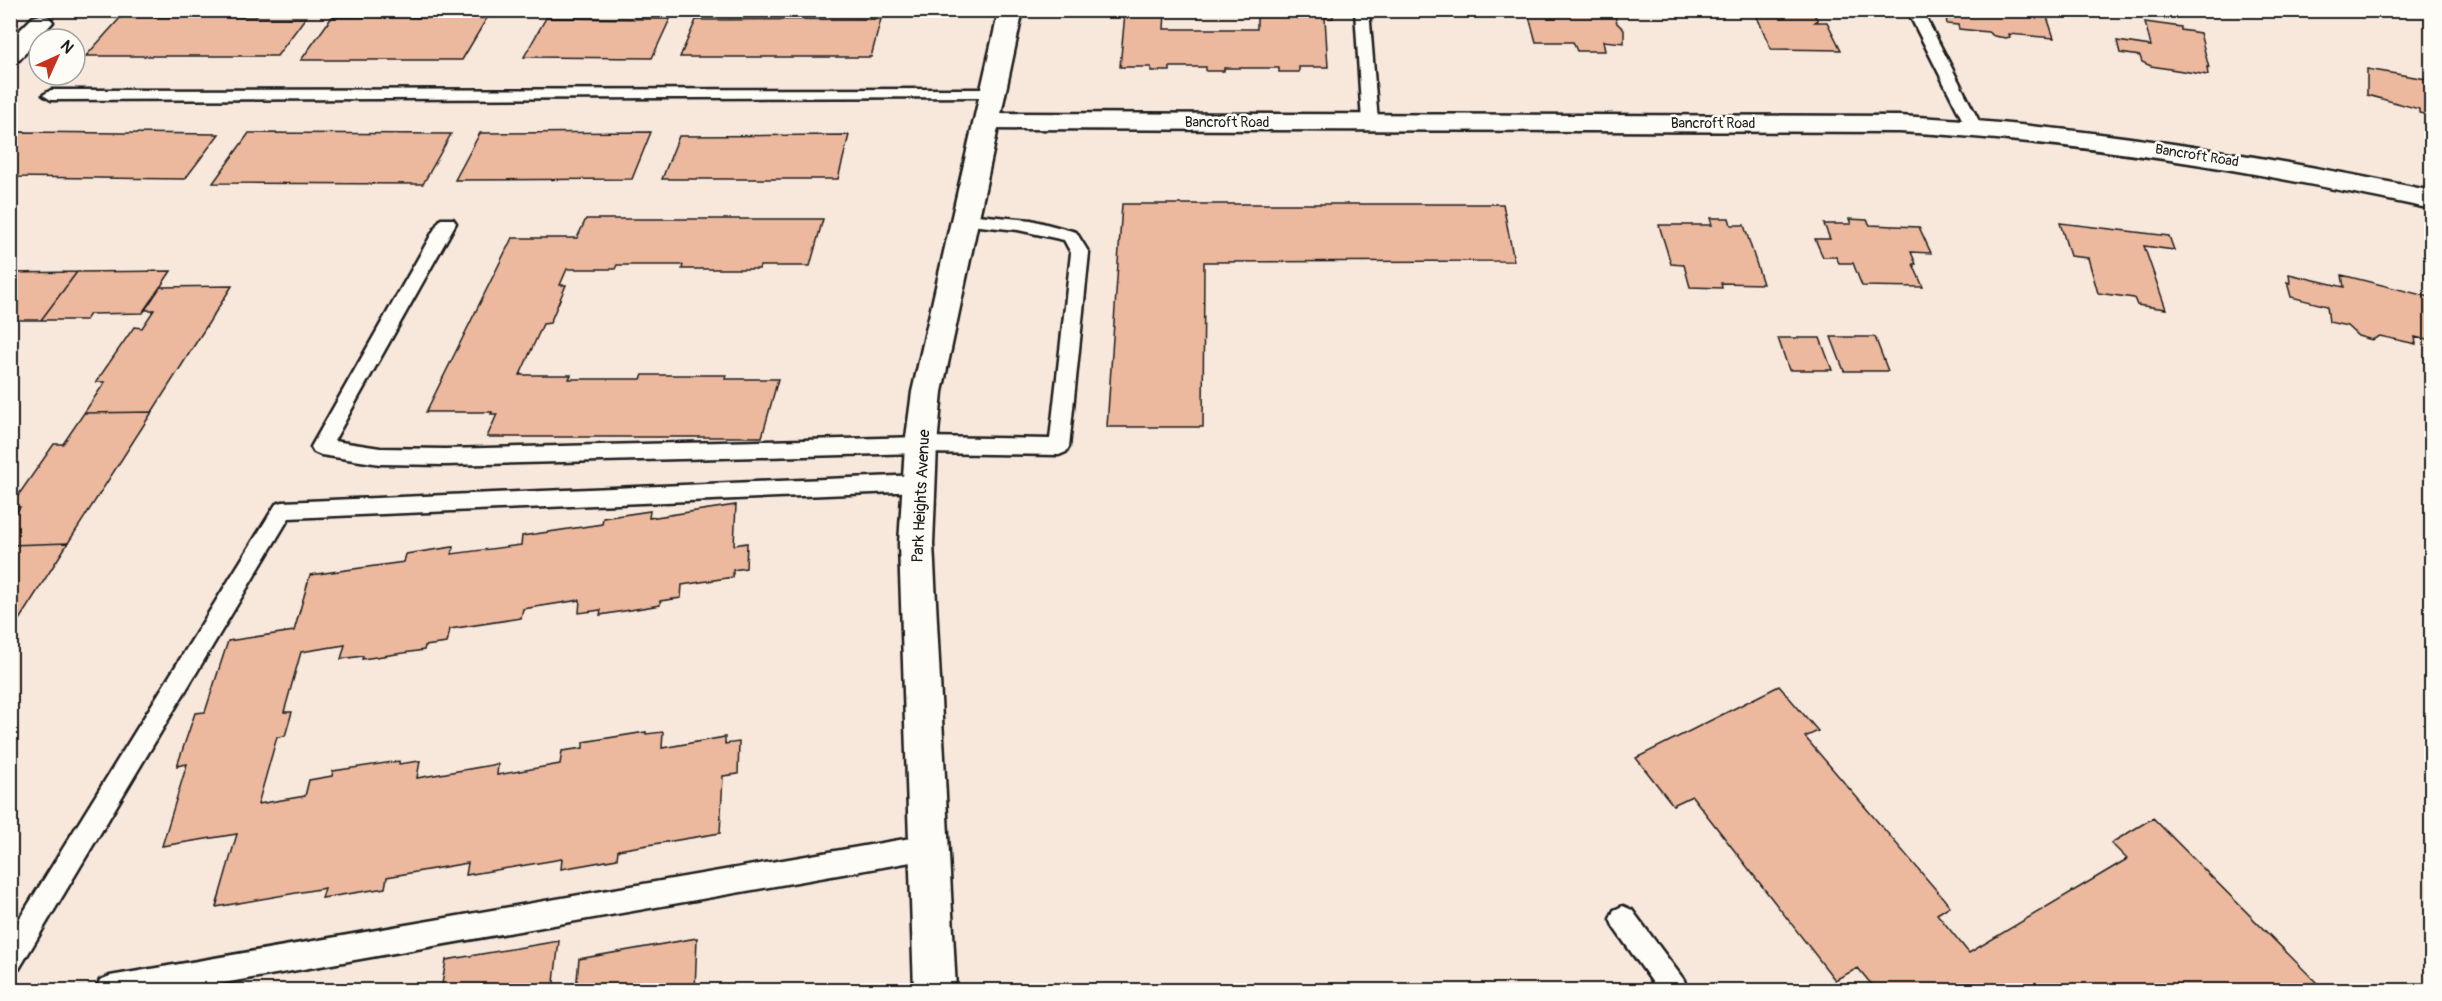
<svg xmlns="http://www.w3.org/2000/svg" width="2442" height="1001" font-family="Pangolin,sans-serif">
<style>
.building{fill:#ecb89e;stroke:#1c1c1c;stroke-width:1.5}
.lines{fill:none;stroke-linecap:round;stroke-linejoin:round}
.lane-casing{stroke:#1c1c1c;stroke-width:5}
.street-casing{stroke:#1c1c1c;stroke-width:5}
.secondary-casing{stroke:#1c1c1c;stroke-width:5}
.lane{fill:#fdfcf7;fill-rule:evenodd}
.street{fill:#fdfcf7;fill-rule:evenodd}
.secondary{fill:#fdfcf7;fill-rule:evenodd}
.labels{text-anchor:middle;stroke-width:5;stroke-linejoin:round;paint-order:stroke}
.far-street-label{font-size:14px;fill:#1c1c1c;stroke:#fdfcf7}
.street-label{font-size:16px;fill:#1c1c1c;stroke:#fdfcf7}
</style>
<rect width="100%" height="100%" fill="#f8e8dc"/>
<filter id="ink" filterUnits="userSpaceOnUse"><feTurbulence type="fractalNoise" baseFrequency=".0167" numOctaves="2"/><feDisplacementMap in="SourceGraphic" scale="12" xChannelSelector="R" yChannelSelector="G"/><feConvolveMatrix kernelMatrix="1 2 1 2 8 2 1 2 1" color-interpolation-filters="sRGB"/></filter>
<g filter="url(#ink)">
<path class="building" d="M1244 10H1324L1325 13H1333V18H1325L1328 67H1299V72H1279V68H1224V71H1206V67H1170V71H1151V67H1120L1125 13H1165L1164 29H1257V13H1244Z
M1545 10H1613L1617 23 1624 30V43L1603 41 1605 51H1577L1573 42H1536L1528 13H1545Z
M1754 10H1810L1818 20 1815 22H1827L1841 50 1771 49Z
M1945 10H2011L2047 17 2054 38 2009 34 2010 37 2006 38 1994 36 1988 32 1959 29 1958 25 1947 24Z
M121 17H306L277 56H86Z
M332 17 487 18 462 60H301Z
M546 18 670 19 652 58 524 57Z
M881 19 871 57H680L696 20Z
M2145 22 2181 27V30L2200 33 2209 68 2207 67 2208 75 2151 66 2142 62 2140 56 2120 53 2117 41 2151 46Z
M2367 69 2432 80V116L2419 113V109L2367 95Z
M19 132 219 134 185 179 10 177V141Z
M651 132 632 179 455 180 480 133Z
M249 133 451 134 423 184 213 183Z
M849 135 838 179H662L679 136Z
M1122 204H1503L1514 261 1204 262 1203 427H1107Z
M1710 218H1729L1731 225H1744L1763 284 1721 283 1722 288 1690 287 1684 265 1671 264 1659 225H1712Z
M586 219H823L810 266H760L759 269H682L683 265H617L615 269H567L560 285H566L550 323 543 324 520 375H571L569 379H641L643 375H726L725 379H778L762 437H487L497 414H491L492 412H426L512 238H577Z
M1849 219 1867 220 1870 225 1919 227 1931 253 1911 252 1916 264H1913L1923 287 1862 286 1853 263H1839L1836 257H1823L1815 239H1830L1824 224H1851Z
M2060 223 2169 236 2174 250 2144 246 2166 309 2137 305 2134 298 2098 293 2088 258 2070 256Z
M171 271 143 313 90 314 86 320H41L77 272Z
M77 272 41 320H10L14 315H10V273Z
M2289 274 2344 287 2342 275 2430 297 2432 341 2415 337 2416 344 2380 336 2372 340 2358 336 2347 326 2329 322 2327 306 2291 297 2287 282 2290 283Z
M232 286 152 412 84 413 105 382H96L134 327 142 328 154 310H144L160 287Z
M1831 337H1875L1888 371H1844Z
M1778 338H1820L1832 370H1789Z
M152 412 68 543 10 545V521L20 507H10L54 444H63L84 413Z
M736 505 734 545 747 543 746 568 733 570V577L682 585 681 598 660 601V605L600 615 601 610 579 613 580 600 523 609 521 618 450 629 447 643 425 646 424 650 362 659 363 656 341 659 345 645 301 652 284 712H292L285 736 277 737 258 804 305 796 309 780 332 776 333 771 399 761V764L420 761 417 778 498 764 497 775 560 764 562 751 583 748V742L646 732V734L663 732 662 748 725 737V744L739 742 738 774 723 776 720 833 618 850 617 859 561 869 562 859 466 875 468 863 387 877 385 888 322 898 325 888 216 907 237 834 162 846 187 764 177 766 195 713 205 712 228 641 294 631 310 575 404 562 406 554 453 547 452 554 521 545 522 536 602 524 603 518 650 511 649 518Z
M68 543 10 634V545Z
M1779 686 1818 731 1805 737 1950 906 1937 914 1969 953 2127 859 2111 843 2153 818 2320 986 2313 990H1876L1858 968 1835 980 1692 796 1673 805 1636 758Z
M697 938 695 990H576L579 959Z
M559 941 553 990H441L446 960Z"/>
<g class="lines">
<defs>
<path id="lane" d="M1355 10H1369L1378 122 1370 127 1362 122Z
M1907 10H1922L1982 127 1980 131H1968L1966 127Z
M993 89 999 91 1001 94 999 97 51 100 43 95 51 90Z
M966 214 1031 220 1076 232 1089 253 1069 447 1066 452 1059 455 921 453 445 465 380 464 321 455 314 452 311 447 438 223 441 219H453L456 223 334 441 380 448 445 449 921 437 1050 439 1071 253 1064 240 1018 230 960 224 957 220 960 216Z
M920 475 927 477 930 483 927 489 920 491 289 518 19 969 10 973V934L276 504 283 502Z
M928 835 937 839 941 847 937 855 928 859 184 990H96L100 980 110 976Z
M1623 906 1632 910 1684 980 1687 990H1658L1614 928 1610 919 1614 910Z"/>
<path id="street" d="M41 15 49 17 53 22 19 60 10 62V40L33 17Z
M987 113 1899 116C2079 125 2255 154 2432 191V209C2255 171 2079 141 1899 132L987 129 978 127 974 121 978 115Z"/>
<path id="secondary" d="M999 10H1023L942 392 937 445 933 544 956 990H914L899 544 905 445 912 392Z"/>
</defs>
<use href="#lane" class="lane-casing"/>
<use href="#street" class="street-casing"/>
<use href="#secondary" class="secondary-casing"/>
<use href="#lane" class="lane"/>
<use href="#street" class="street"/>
<use href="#secondary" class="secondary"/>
</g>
</g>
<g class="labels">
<g class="far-street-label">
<text x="1227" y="127">Bancroft Road</text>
<text x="1713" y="128">Bancroft Road</text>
<text transform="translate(2197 155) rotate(9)" y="5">Bancroft Road</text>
</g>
<g class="street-label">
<text transform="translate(920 496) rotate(-87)" y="6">Park Heights Avenue</text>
</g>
</g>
<rect width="2442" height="1001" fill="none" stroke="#fdfcf7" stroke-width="36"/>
<rect x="18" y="18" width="2406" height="965" fill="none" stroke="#1c1c1c" stroke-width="2" filter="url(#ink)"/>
<g transform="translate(57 57) rotate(45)"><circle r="28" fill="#fdfcf7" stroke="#a3a29f" stroke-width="1.5"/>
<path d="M0-4.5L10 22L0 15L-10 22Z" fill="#c8321e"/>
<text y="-9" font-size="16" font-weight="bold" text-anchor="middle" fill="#1c1c1c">N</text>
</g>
</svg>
